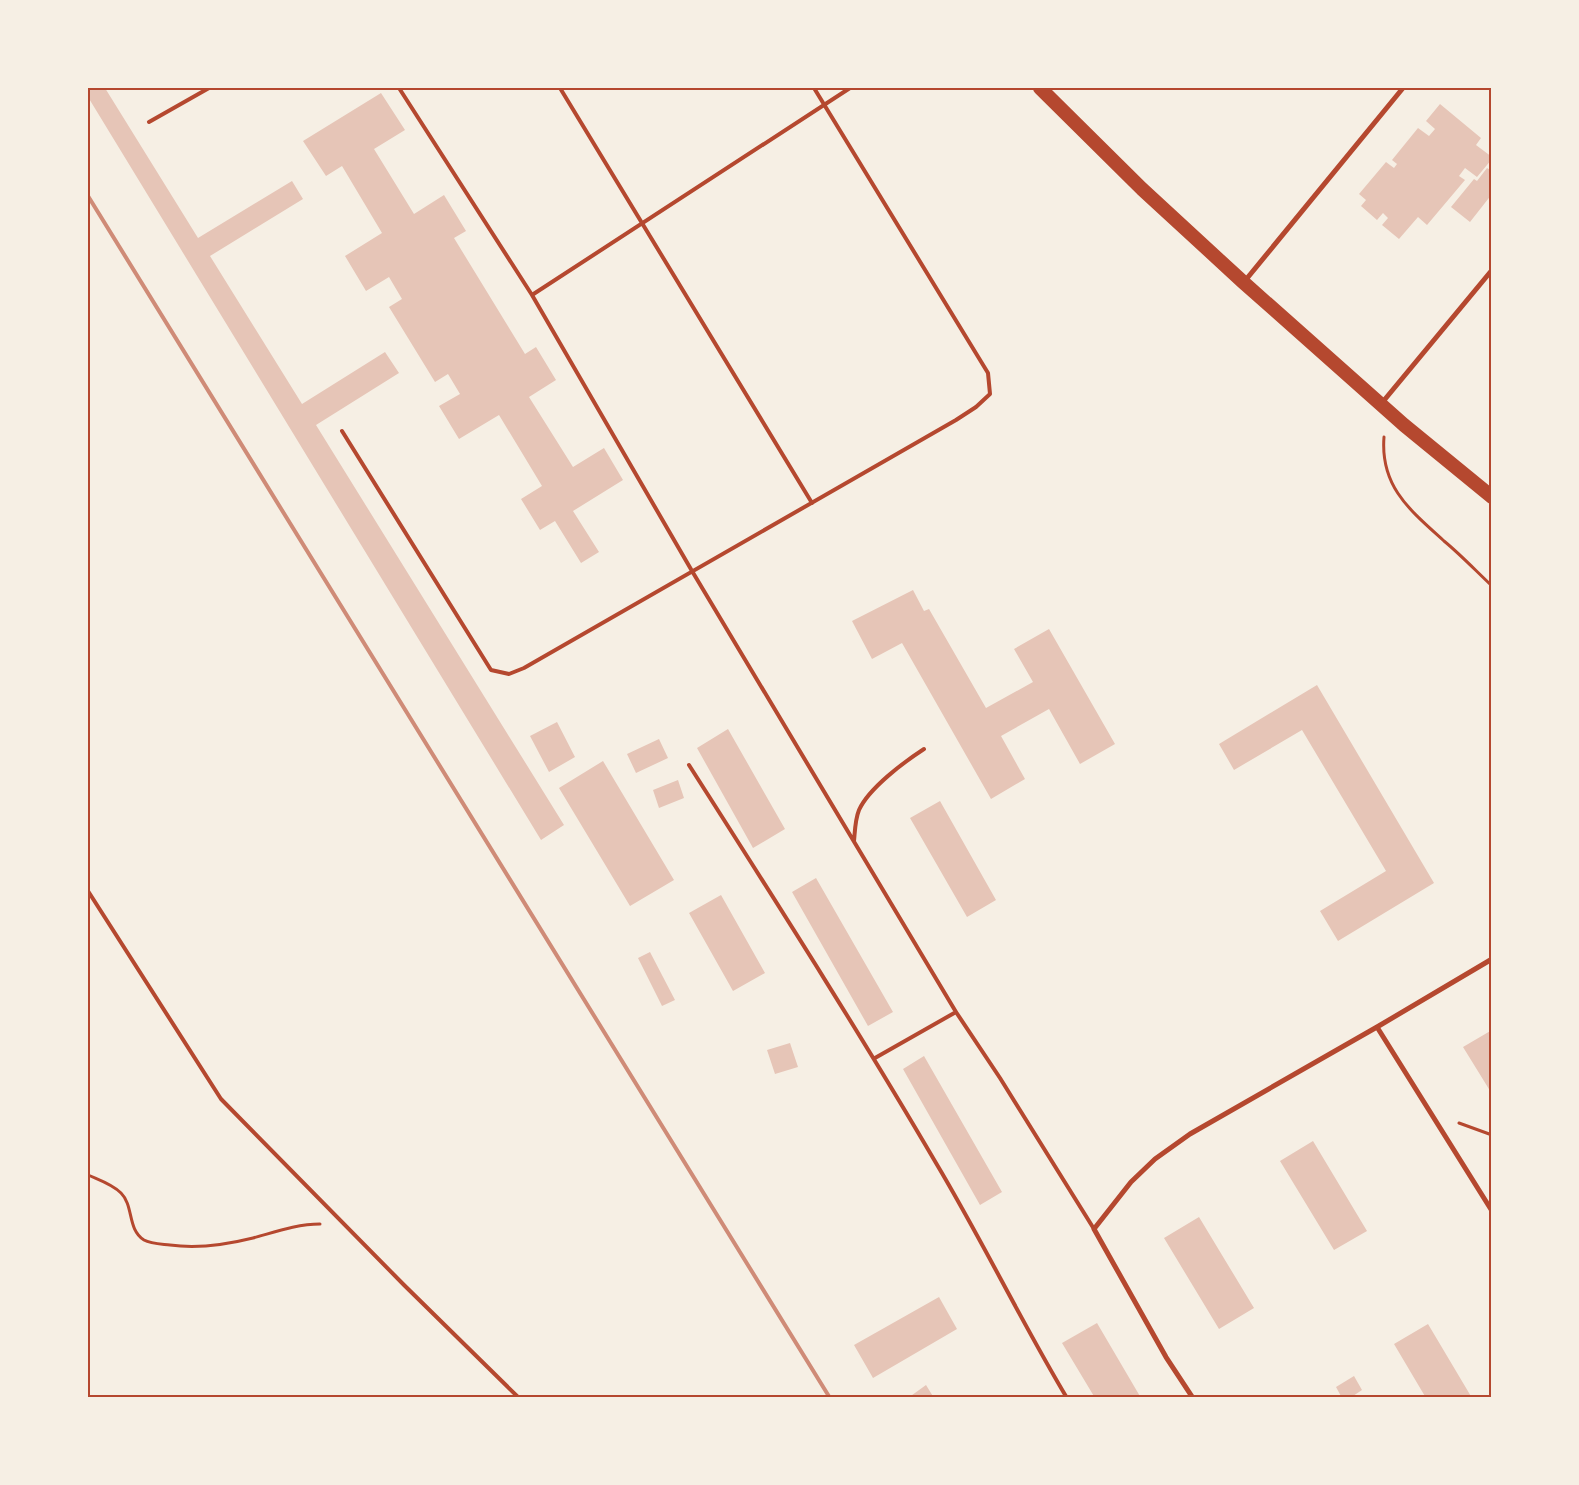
<svg xmlns="http://www.w3.org/2000/svg" width="1579" height="1485" font-family="Karla,sans-serif">
<style>
.building{fill:#e6c5b7}
.lines{fill:none;stroke-linecap:round;stroke-linejoin:round}
.path{stroke:#b5482f;stroke-width:3}
.service{stroke:#b5482f;stroke-width:4}
.minor{stroke:#b5482f;stroke-width:5}
.trunk{stroke:#b5482f;stroke-width:14}
.rail{stroke:#cf8b77;stroke-width:4}
.neatline{fill:none;stroke:#b5482f;stroke-width:2}
</style>
<rect width="100%" height="100%" fill="#f6efe4"/>
<path class="building" d="M88 88H105L198 238 292 181 303 199 210 256 302 404 385 352 399 373 316 425 564 825 541 840 88 97Z
M381 93 405 130 374 149 414 214 444 195 466 231 454 238 525 354 536 347 556 380 529 397 573 467 604 448 623 480 573 511 599 552 581 563 555 521 540 530 521 499 542 486 499 415 459 439 439 406 460 394 448 374 435 382 389 307 402 299 389 277 366 291 345 256 382 233 342 166 326 176 303 141Z
M1440 104 1481 138 1476 145 1492 157V159L1477 177 1465 168 1459 176 1465 180 1427 225 1418 217 1399 239 1382 225 1388 218 1383 213 1377 220 1361 206 1366 200 1359 194 1386 162 1394 168 1397 164 1392 160 1418 128 1429 136 1435 129 1426 121Z
M1487 168 1492 171V194L1470 222 1451 207 1474 179 1477 181Z
M913 590 924 611 929 609 986 708 1033 682 1014 649 1049 629 1115 744 1080 764 1049 709 1001 736 1025 779 991 799 902 643 872 659 852 621Z
M1317 685 1434 883 1338 941 1320 911 1386 871 1302 730 1234 770 1219 744Z
M557 722 575 757 549 772 530 736Z
M728 729 785 829 753 848 697 748Z
M659 739 668 758 636 773 627 754Z
M603 761 674 880 630 906 559 788Z
M678 780 684 798 659 808 653 790Z
M940 801 996 900 967 917 910 818Z
M816 878 893 1012 868 1026 792 892Z
M721 895 765 973 733 991 689 913Z
M650 952 675 1000 662 1006 638 958Z
M1492 1030V1094L1463 1047Z
M790 1043 798 1067 775 1074 767 1050Z
M924 1056 1002 1192 980 1205 903 1069Z
M1313 1141 1367 1231 1334 1250 1280 1161Z
M1199 1217 1254 1308 1219 1329 1164 1238Z
M939 1297 957 1329 873 1378 854 1345Z
M1097 1323 1141 1398H1095L1062 1343Z
M1428 1324 1472 1398H1426L1394 1344Z
M1354 1376 1362 1390 1350 1398H1342L1336 1387Z
M926 1385 934 1398H908Z"/>
<g class="lines">
<path class="path" d="M1384 437C1380 487 1411 511 1444 541 1461 555 1476 571 1492 586
M1459 1123 1492 1135
M88 1175C99 1180 112 1184 121 1193 134 1206 127 1229 144 1240 151 1244 162 1244 170 1245 198 1249 225 1245 253 1238 275 1232 297 1224 320 1224"/>
<path class="service" d="M399 88 532 295 692 571 956 1012 1000 1078 1094 1229
M560 88 812 503
M149 122 209 88
M532 295 850 88
M342 431 491 670 509 674 524 668 956 420 976 407 990 394 988 373 814 88
M689 765C773 897 857 1028 936 1163 982 1240 1021 1321 1067 1398
M854 841C855 831 855 820 859 810 869 788 904 762 924 749
M88 891 221 1099 404 1285 519 1398
M875 1058 956 1012"/>
<path class="minor" d="M1244 282 1403 88
M1381 404 1492 270
M1377 1027 1492 1211
M1193 1398 1166 1357 1094 1229 1131 1182 1155 1159 1190 1134 1377 1027 1492 959"/>
<path class="trunk" d="M1040 88 1142 189 1243 282 1404 425 1492 497"/>
<path class="rail" d="M88 196 830 1398"/>
</g>
<rect width="1579" height="1485" fill="none" stroke="#f6efe4" stroke-width="178"/>
<rect x="89" y="89" width="1401" height="1307" class="neatline"/>
</svg>
